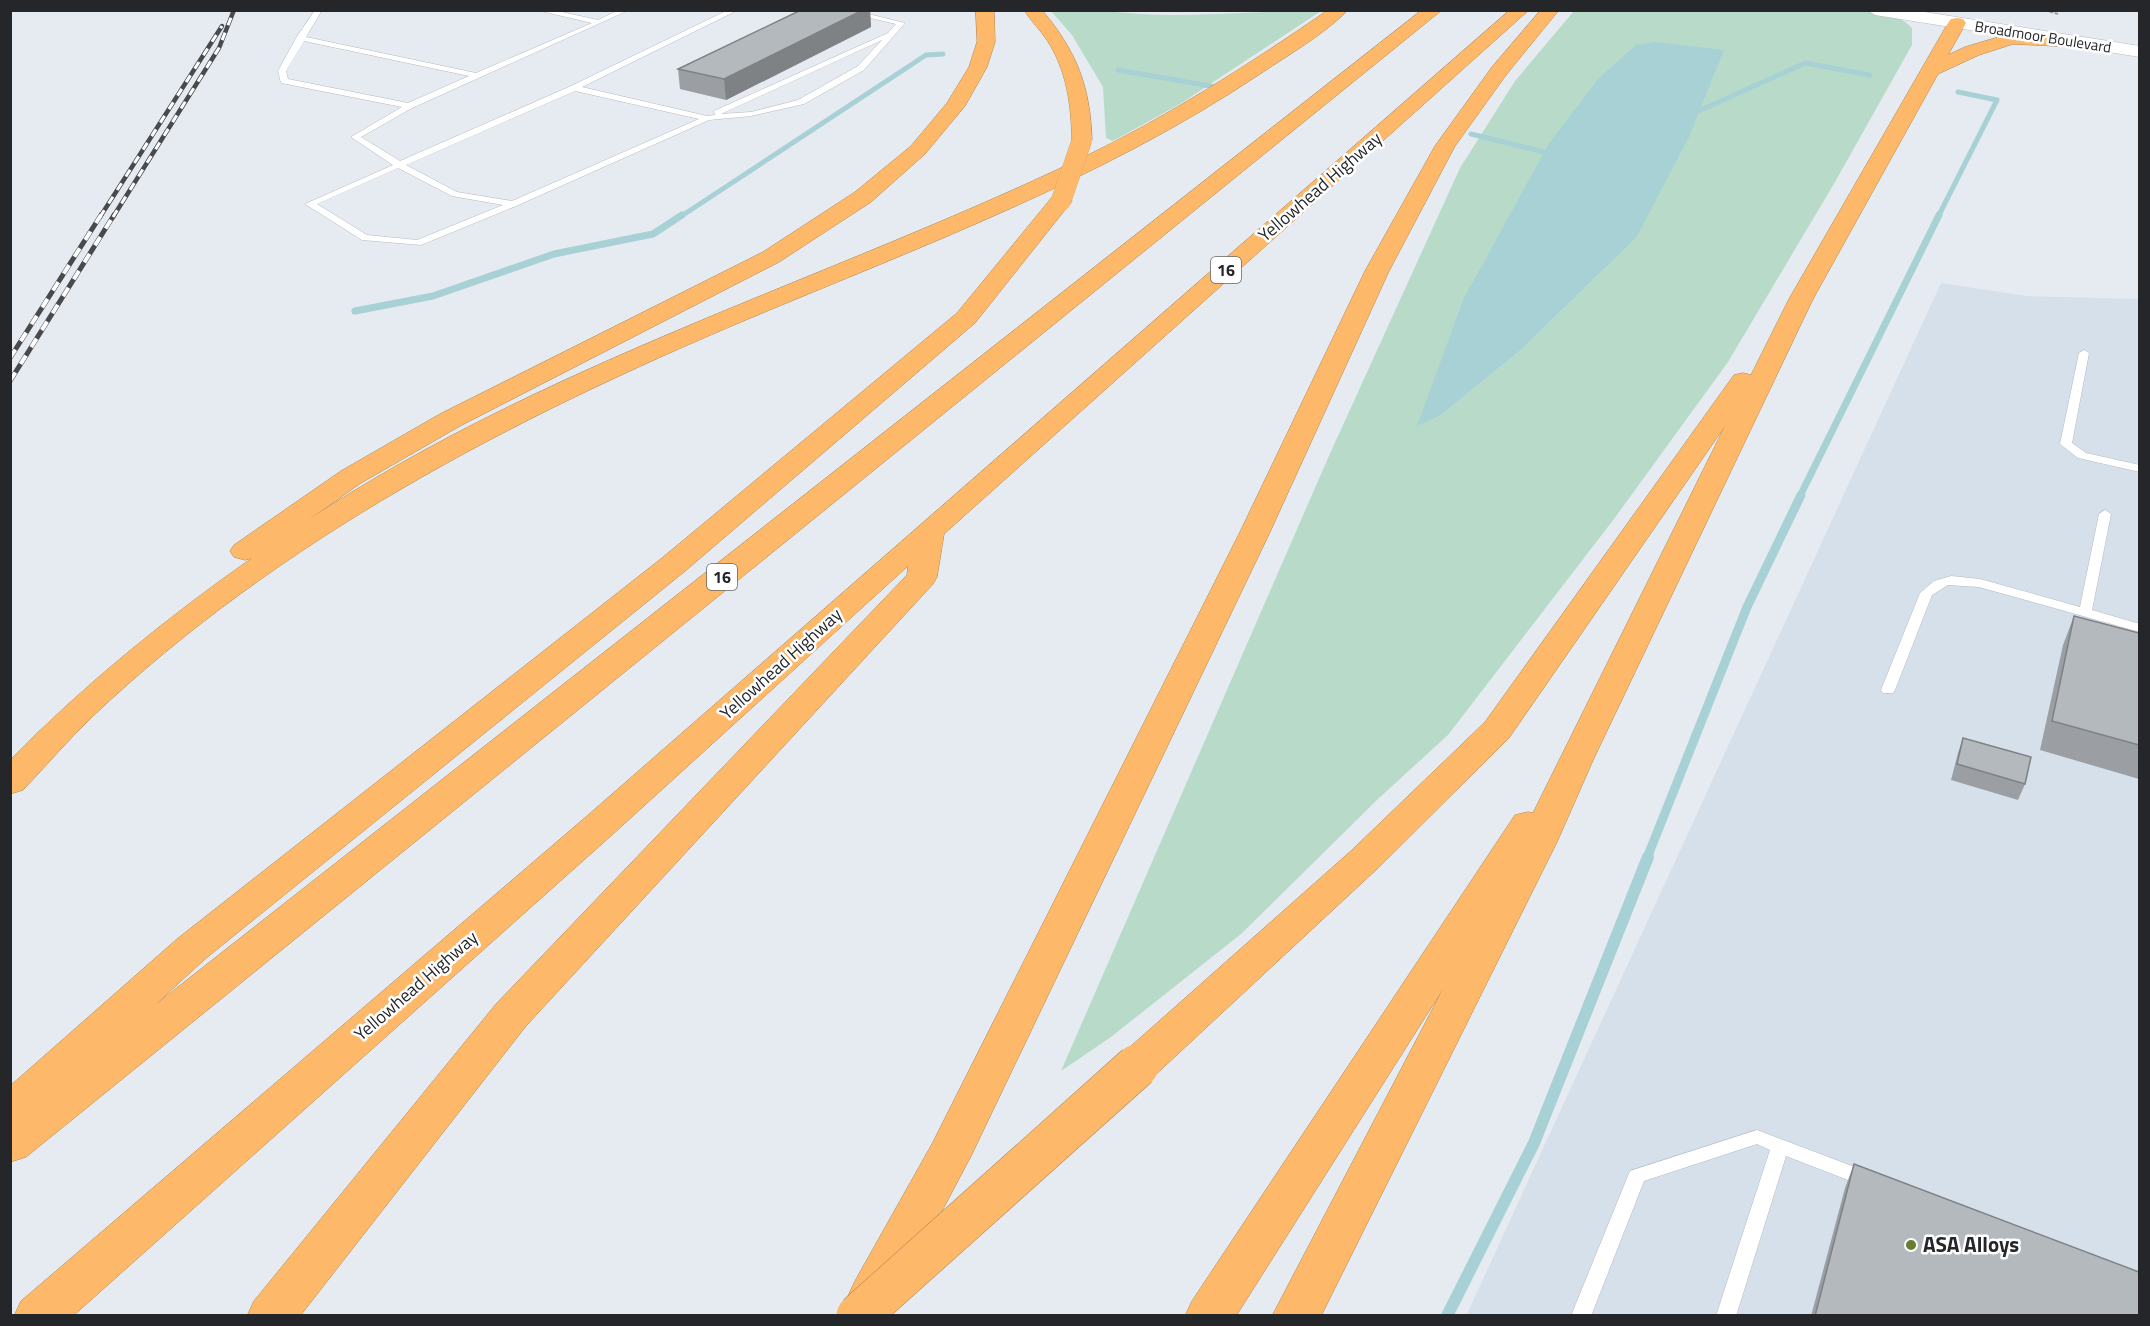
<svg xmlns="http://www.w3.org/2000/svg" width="2150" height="1326" font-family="'Titillium Web',sans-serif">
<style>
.built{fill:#d6e0eb}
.green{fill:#b8dac9;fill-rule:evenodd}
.water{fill:#a7d1d4}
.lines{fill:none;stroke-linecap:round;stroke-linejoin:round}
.stream-far3{stroke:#a7d1d4;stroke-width:5}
.stream-far2{stroke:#a7d1d4;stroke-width:7}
.stream-far1{stroke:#a7d1d4;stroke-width:9}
.stream{stroke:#a7d1d4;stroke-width:12}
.lane-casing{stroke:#b6babf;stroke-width:1}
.secondary-casing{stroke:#b6babf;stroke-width:1}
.highway-casing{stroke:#b18653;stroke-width:1}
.path{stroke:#9c9fa4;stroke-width:2;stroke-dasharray:4 1.5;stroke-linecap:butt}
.lane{fill:#fff;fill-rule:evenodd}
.secondary{fill:#fff;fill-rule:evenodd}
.highway{fill:#fdb969;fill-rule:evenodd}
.rail-far1-casing{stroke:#484a4d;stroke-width:4.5}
.rail-casing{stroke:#484a4d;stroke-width:5}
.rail-far1{stroke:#fff;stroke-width:3;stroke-dasharray:8;stroke-linecap:butt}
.rail{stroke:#fff;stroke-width:4;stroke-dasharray:10;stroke-linecap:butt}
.highway-bridge-far1-casing{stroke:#b18653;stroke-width:20;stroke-linecap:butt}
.highway-bridge-casing{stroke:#b18653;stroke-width:44;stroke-linecap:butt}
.highway-bridge-far1{stroke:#fdb969;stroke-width:20}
.highway-bridge{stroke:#fdb969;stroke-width:43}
.wall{fill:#9b9fa3}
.shaded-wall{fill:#7e8285}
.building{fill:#b4b9be;stroke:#7e8285;stroke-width:1.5}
.poi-dot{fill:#697d2d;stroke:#fff;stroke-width:2}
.labels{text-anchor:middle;stroke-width:5;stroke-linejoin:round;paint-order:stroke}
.far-street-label{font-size:15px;fill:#252629;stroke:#fff}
.shield{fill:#fff;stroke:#666769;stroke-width:1.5}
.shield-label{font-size:16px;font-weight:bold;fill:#252629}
.street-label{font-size:18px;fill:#252629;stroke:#fff}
.near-poi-label{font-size:21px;font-weight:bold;fill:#252629;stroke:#fff;text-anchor:start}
</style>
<rect width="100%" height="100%" fill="#e6ebf1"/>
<path class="built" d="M1941 283 2027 296 2139 299V1315L1466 1316Z"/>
<path class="green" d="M1100 10C1174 21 1248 10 1321 11L1180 104 1113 141 1106 138 1103 87 1072 35 1051 11Z
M1854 10C1873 13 1898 12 1912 28V45L1835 182 1728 362 1614 519 1448 735 1378 799 1241 934 1111 1037 1061 1071 1328 458 1460 168 1515 81 1574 11ZM1636 238 1522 349 1440 416 1418 425 1462 302Z"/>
<path class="water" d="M1655 42 1724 50 1689 137 1636 238 1522 349 1440 416 1417 426 1462 302 1548 145 1598 79 1636 45Z"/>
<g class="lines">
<path class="stream-far3" d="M1118 70 1222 88
M1690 115 1805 63 1870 75
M1471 134 1556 155
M680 217 926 55 943 54
M1938 217 1997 100 1958 92"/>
<path class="stream-far2" d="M355 311 433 296 554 254 653 234 682 215
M1800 496 1939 215"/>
<path class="stream-far1" d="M1647 858 1747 607 1801 495"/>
<path class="stream" d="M1447 1316 1534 1143 1648 857"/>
<defs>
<path id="lane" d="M315 10H322L306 37 476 73 592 23 536 10H553L598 20 619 10H629L412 108 361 137 400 161 571 86 728 10H738L582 87 707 116 715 115 714 111 888 33 896 24 836 10H852L905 23 864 70 804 104 751 116 709 120 516 206 421 245 362 240 305 204 393 165 351 137 402 107 281 83 278 71 296 38ZM882 40 858 66 798 100 751 112 721 114ZM304 41 469 76 408 103 288 79 286 71ZM575 91 699 119 512 201 457 192 406 165ZM398 168 452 196 503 205 417 240 367 235 317 204Z
M2084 350 2089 353 2072 443 2086 453 2140 465V472L2078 458 2060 444 2079 353Z
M2105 510 2111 514 2092 610 2140 624V632L1979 587 1948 585 1932 595 1895 690 1893 693H1883L1881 690 1920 593 1934 581 1951 576 1980 579 2080 607 2099 514Z
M1757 1130 1873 1174 1875 1179 1873 1184 1866 1187 1786 1156 1736 1316H1716L1770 1150 1757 1144 1644 1181 1591 1316H1571L1630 1171Z"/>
<path id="secondary" d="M1867 10H1912L2140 46V57L1875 15Z"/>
<path id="highway" d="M976 10H994L995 42 987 67 965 106 925 154 871 202 779 262 460 426 361 483 308 520C547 362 825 281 1082 158 1169 116 1248 65 1328 10H1348C1325 34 1288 55 1260 74 1103 179 922 246 748 319 511 419 280 539 92 717 68 740 46 766 23 790L10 794V760C84 685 165 619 252 558L245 560 234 557 230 551 234 545 341 471 440 414 763 252 855 192 911 146 947 103 969 67 977 42Z
M1024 10H1042C1077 52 1090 86 1092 140L1089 144 1082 146 1075 144 1072 140C1071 104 1067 71 1047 40 1040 30 1031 21 1024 10Z
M1422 10H1442L26 1157 10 1162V1086L177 939 662 558 957 313 1053 196 1061 194 1069 196 1072 201 975 323 684 572 205 959 155 1005Z
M1510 10H1529L944 534 937 577 933 584 526 1026 300 1316H247L254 1301 496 1004 907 575 908 566 613 834 73 1316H14L21 1301 587 816Z
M1541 10H1559L1506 75 1455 146 1389 271 1270 532 971 1156 889 1311 876 1316 855 1311 848 1296 855 1281 932 1144 1240 532 1365 271 1435 146 1492 67Z
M1957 18 1963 19 1966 23 1948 55 1965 47 2012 33 2075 37 2081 38 2084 42 2081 46 2075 47 2013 44 1979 55 1938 74 1813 299 1594 758 1557 842 1321 1316H1272L1443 989 1236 1316H1185L1192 1301 1515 815 1528 812 1533 813 1725 426 1509 738 1378 868 1152 1078 1137 1082 1122 1078 1116 1066 1122 1054 1352 850 1485 722 1734 375 1743 373 1751 375 1789 299 1948 23 1951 19Z"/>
</defs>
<use href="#lane" class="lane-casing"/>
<use href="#secondary" class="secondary-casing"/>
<use href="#highway" class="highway-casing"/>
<path class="path" d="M2044 10 2058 14"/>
<use href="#lane" class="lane"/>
<use href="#secondary" class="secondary"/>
<use href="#highway" class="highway"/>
<defs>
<path id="rail-far1" d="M100 217 222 26
M113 217 219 48 234 10"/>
<path id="rail" d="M10 358 101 215
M10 381 114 215"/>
</defs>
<use href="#rail-far1" class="rail-far1-casing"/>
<use href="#rail" class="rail-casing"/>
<use href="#rail-far1" class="rail-far1"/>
<use href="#rail" class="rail"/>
<defs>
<path id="highway-bridge-far1" d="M1061 201 1082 140"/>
<path id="highway-bridge" d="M858 1316 1137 1066"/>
</defs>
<use href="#highway-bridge-far1" class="highway-bridge-far1-casing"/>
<use href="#highway-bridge" class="highway-bridge-casing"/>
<use href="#highway-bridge-far1" class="highway-bridge-far1"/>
<use href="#highway-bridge" class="highway-bridge"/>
</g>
<path class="wall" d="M801 10H870L871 27 726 100 680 89 678 69Z
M2074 616 2139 633V779L2040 750 2063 645Z
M1963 738 2025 784 2018 800 1951 780 1958 753Z
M1854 1164 2139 1316H1811L1845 1188Z"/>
<path class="shaded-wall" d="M863 10H870L871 27 726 100 724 79Z"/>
<path class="building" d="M801 10H863L724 79 678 69Z
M2074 616 2139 633V745L2052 721Z
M1963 738 2031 757 2025 784 1957 764Z
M1854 1164 2139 1272V1316H1815Z"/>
<circle class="poi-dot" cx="1911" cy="1245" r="6"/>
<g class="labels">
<g class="far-street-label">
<text transform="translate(2043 37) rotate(9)" y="5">Broadmoor Boulevard</text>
</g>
<g class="shield">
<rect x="1211" y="257" width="30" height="26" rx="4.5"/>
<rect x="707" y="564" width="30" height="26" rx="4.5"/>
</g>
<g class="shield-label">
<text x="1226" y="276">16</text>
<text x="722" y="583">16</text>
</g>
<g class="street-label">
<text transform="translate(1320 187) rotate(-41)" y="6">Yellowhead Highway</text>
<text transform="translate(781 664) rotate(-42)" y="6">Yellowhead Highway</text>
<text transform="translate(416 986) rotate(-41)" y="6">Yellowhead Highway</text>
</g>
<g class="near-poi-label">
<text x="1923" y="1252">ASA Alloys</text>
</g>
</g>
<rect width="2150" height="1326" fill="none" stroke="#252629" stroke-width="24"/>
</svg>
